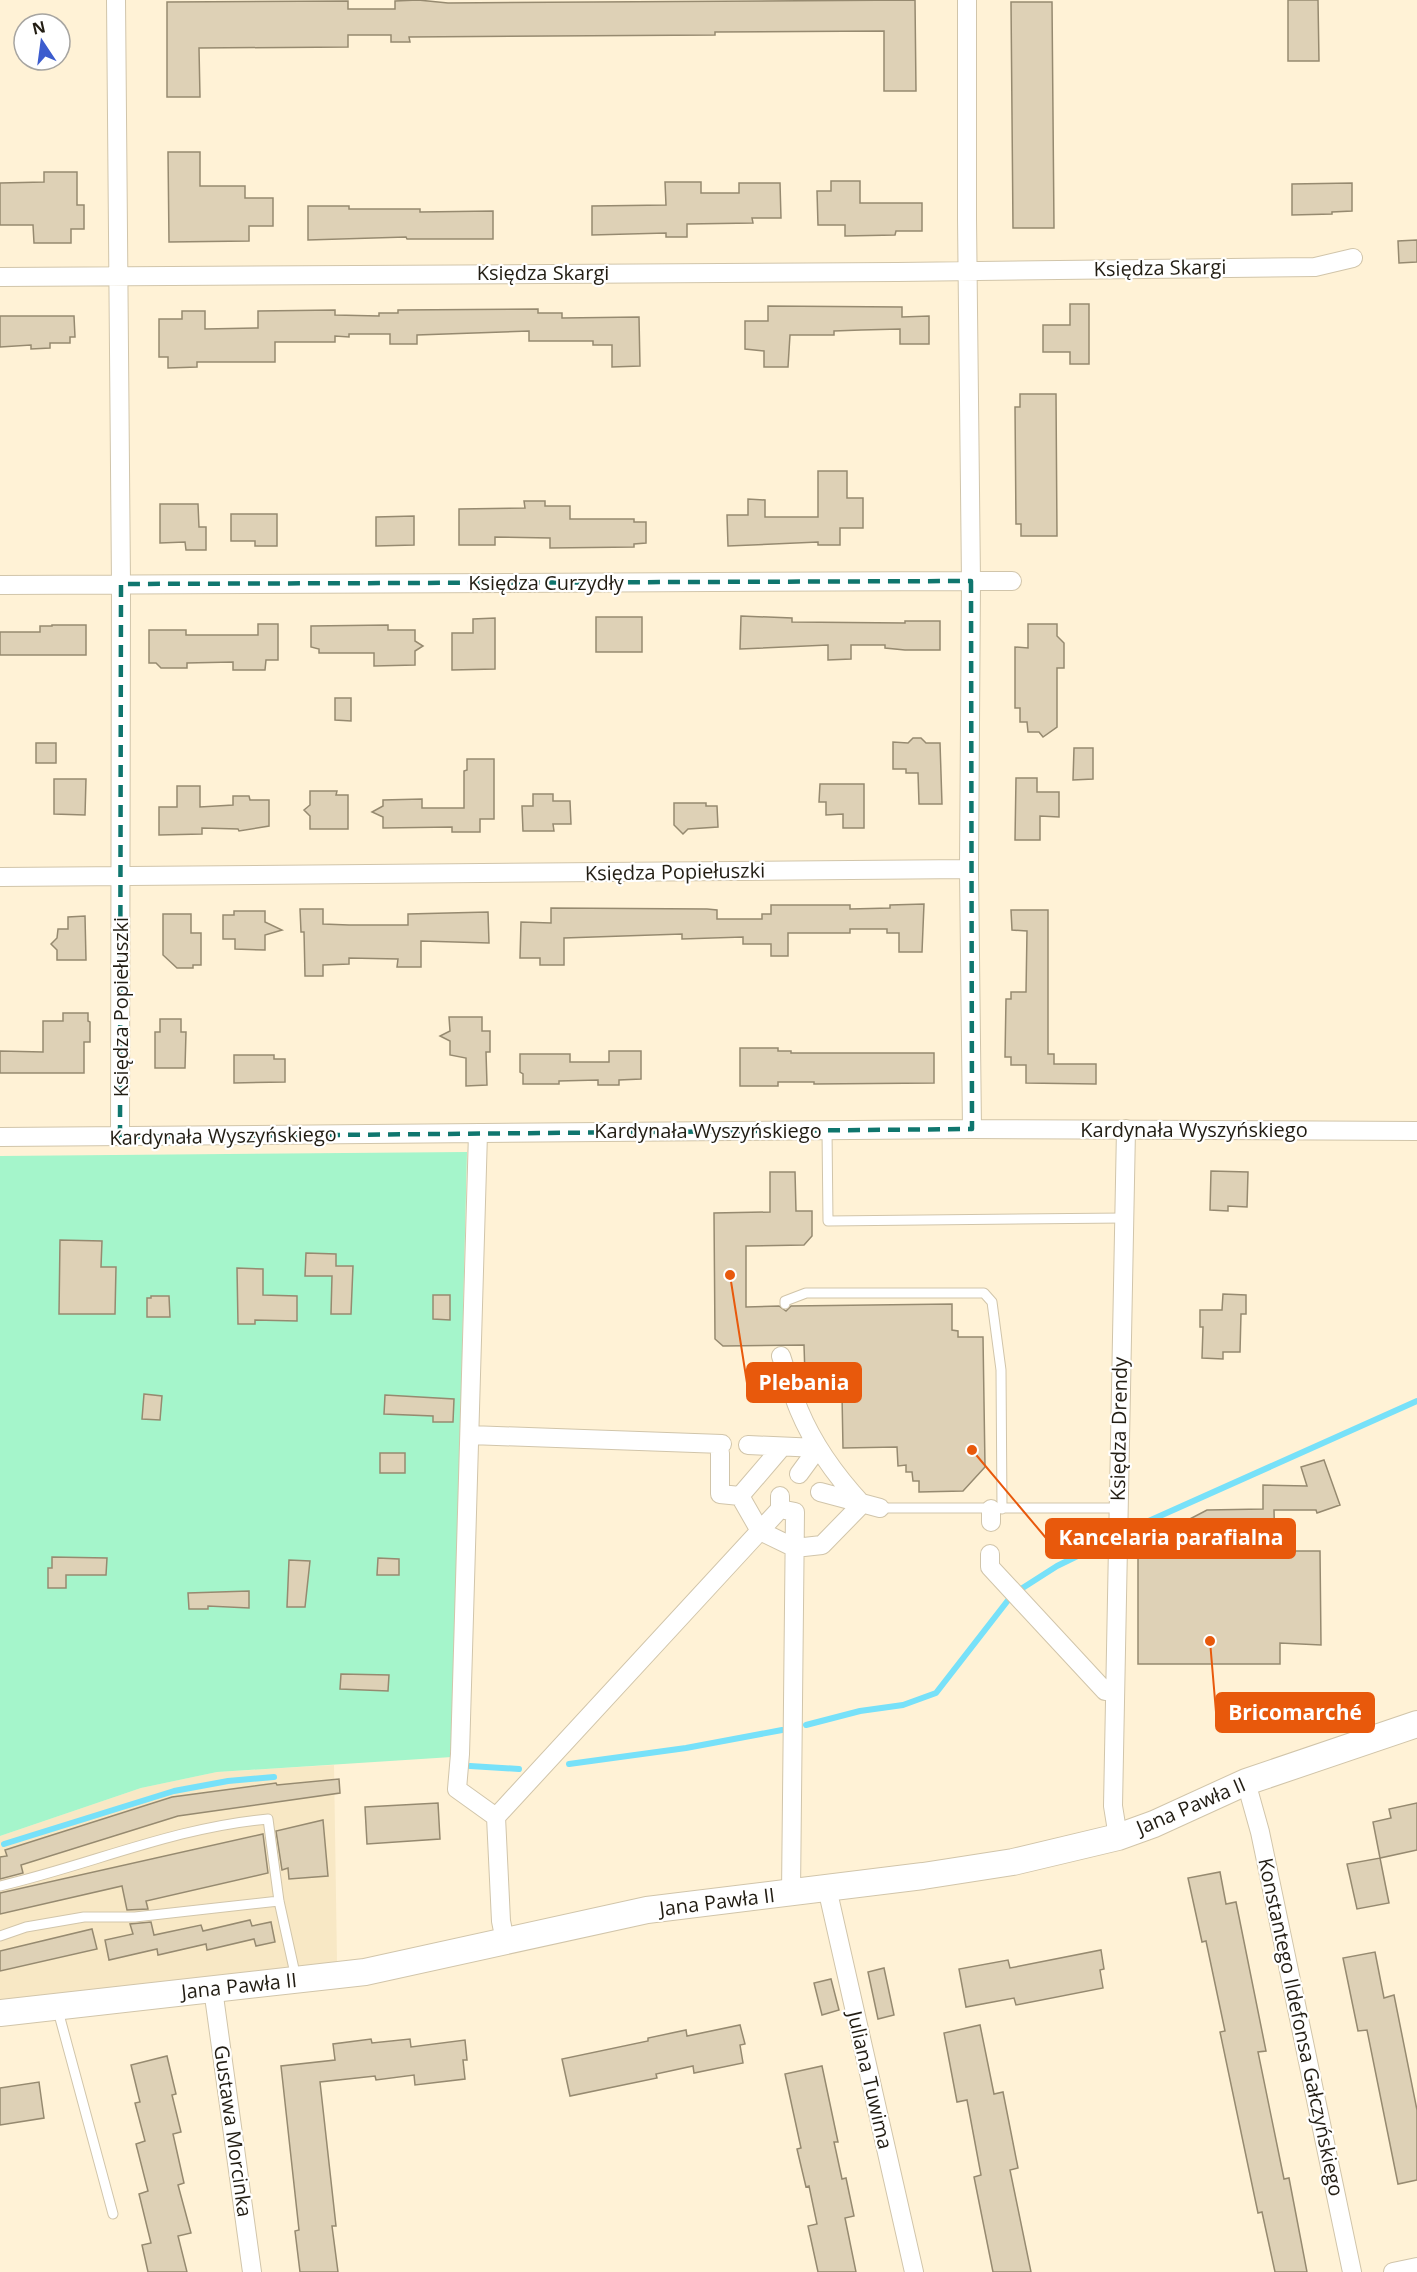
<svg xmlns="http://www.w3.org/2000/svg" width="1417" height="2272" font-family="'Open Sans',sans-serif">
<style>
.built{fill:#f8e8c5}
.green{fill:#a5f5cb}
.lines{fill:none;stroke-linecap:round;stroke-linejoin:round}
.stream{stroke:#77e1f9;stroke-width:6}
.building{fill:#ded1b6;stroke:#968a70;stroke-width:1.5}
.lane-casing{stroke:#d1c5aa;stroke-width:11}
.street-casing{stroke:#d1c5aa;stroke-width:20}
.secondary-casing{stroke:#d1c5aa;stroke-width:28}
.lane{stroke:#fff;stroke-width:9}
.street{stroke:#fff;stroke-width:18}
.secondary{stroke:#fff;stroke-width:26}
.marked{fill:none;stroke:#0f766e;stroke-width:4.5;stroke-dasharray:12 8;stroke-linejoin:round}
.labels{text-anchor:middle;stroke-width:4.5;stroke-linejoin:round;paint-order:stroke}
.street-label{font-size:20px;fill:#221d13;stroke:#fff}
.leader{fill:none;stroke:#e8590c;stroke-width:2}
.callout-dot{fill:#e8590c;stroke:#fff;stroke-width:2}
.callout{fill:#e8590c;stroke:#e8590c;stroke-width:2}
.callout-label{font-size:21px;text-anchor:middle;font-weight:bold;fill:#fff}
</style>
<rect width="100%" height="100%" fill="#fff2d6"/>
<path class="built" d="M334 1765 337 1962 0 2006V1836L141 1788 217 1772Z"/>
<path class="green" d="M467 1152 452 1757 217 1772 141 1788 0 1836V1156Z"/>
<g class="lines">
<path class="stream" d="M1133 1528 1417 1401
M1021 1589 1057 1566 1100 1545
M806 1725 860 1711 903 1705 936 1693 1009 1599
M569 1764 686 1748 782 1730
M470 1766 519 1769
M4 1844 174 1791 228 1781 274 1777"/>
</g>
<path class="building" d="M418 0 448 3 915 0 916 91H884V31L715 32V35L409 37 410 42H391V35H348V47L199 48 200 97H167V2L348 1V9H395V1Z
M1288 0H1318L1319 61H1288Z
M1011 2H1052L1054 228H1013Z
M168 152H200V186H245V198H273V226H249V241L169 242Z
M44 172H77V205H84V229H71V243H34L33 225H0V183L44 182Z
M831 181H860V203H922V231H896L895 235 845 236V225H818L817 191H831Z
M665 182H701V193H739V183H780L781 218H752L753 223 687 224V237H666V233L592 235V206L666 205Z
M1352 183V211L1332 212V214L1292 215V184Z
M308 206H349V209H420V212L493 211V239H407L406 237 308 240Z
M1417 240V262L1399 263 1398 241Z
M1070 304H1089V364H1070V352H1043V325H1070Z
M768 306 902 307V317L929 316V344H900V329L861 330 834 331V335H790L788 367H764V351L745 349V321H768Z
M538 309V313H562V318L639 317 640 366 612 367V345H593V341H529V331L417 335V344H390V334H349V337L335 336V342H275V362H197V367L168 368V357H159V319H182V311H205V329L258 328V311L335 310V315L379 316V313H398V310Z
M0 316H74L75 337H70V343H50V348L31 349V345L0 347Z
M1020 394H1056L1057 536H1021V524H1016L1015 407H1020Z
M818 471H847V498H863V528H840V545H818V542L728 546 727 515H748V499L765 500V517H818Z
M524 501H545V506H570V519H634V522H646V543L634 544V547L550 548V538L495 537V545H459V509L525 508Z
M160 504H198L199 527H206V550H186L185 542 160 543Z
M231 514H277V546H255V541H231Z
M414 516V545L376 546V517Z
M741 616 792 618V622L905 623V621H940V650H905L885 648V645H851V659L828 660V645L740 649Z
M596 617H642V652H596Z
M495 618V669L452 670V633H473V619Z
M258 624H278V660H266L265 670H233V662L187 663V668H161L156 663H149V630H186V635H258Z
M1028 624H1057V636L1064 643V668H1057V727L1043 737 1039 732H1028L1027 722H1020V708H1015V647L1028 648Z
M52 625H86V655H0V632H40V626H52Z
M388 625V630H415V641L423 646 415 651V665L374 666V653H319V649L311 647V626Z
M335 698H351V721L335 720Z
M913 738H921L926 743H940L942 804H919L918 773H906V769H893V742L908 743Z
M36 743H56V763H36Z
M1074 748H1093V779L1073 780Z
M467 759H494V819H480V832H452V827L383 828V817L372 812 383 806V800L422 799V808H464V771L467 770Z
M1016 778H1037V792H1059V817L1040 816V840H1015Z
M54 779H86L85 815 54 814Z
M820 784H864V828H843V814L826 815V802H819Z
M177 786H200V807L233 805V796H249L250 800H269V826L239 831 238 829 202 828V834L159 835V807H177Z
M310 791H337L336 795H348V829H310V816L304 810 310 805Z
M533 794H553V801H570L571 824H553L554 831H523L522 806H533Z
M674 803H706V806H717L718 827 688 829 683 834 674 825Z
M924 904 922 952H899V933H887V929H850V933H788V956H771V944H743V937L682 939V934L564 938V965H540V958H520L521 922 551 923V908L707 909 717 910V919H762V914H771V905H850V909L890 908V905Z
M300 909H323V924L349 925H408V914L488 912 489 943 421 941V967H397L398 959 349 958V964L323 965V976H305L304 932H301Z
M1011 910H1048V1054H1054V1064H1096V1084L1026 1083V1065H1011V1057H1005L1006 999H1011V992H1026L1027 931 1012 930Z
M234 911H265V922L282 930 265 935V950L235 949V939H223V915H234Z
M163 914H191V933H201V965H193V968H177L163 955Z
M85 916 86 960H57V950L51 944 57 938 58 929H68V917Z
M63 1013H88V1021L90 1022V1042H84V1073H0V1051L43 1052V1021H63Z
M449 1017H482V1031H490V1052H486L487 1085 466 1086V1058L450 1055V1041L440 1036 450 1031Z
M160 1019H181V1032H186L185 1068H155V1032H160Z
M740 1048H778V1051H791V1053H934V1083L814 1084V1082H778V1086H740Z
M609 1051H641V1079L619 1080V1085H598V1080L559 1081V1084H523V1074L520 1072V1054H570V1062H609Z
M234 1055H274V1059H285V1082L234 1083Z
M1211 1171 1248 1172 1247 1207 1228 1206V1211L1210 1210Z
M770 1172H795L796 1211H812V1236L804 1245 746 1246V1307L779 1306 786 1311 791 1306 952 1304V1330L958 1331V1337H983L985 1467 963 1491 919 1492V1481H913L912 1472H906V1465L898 1466 897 1447 843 1448 842 1395H824L823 1387H817L816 1380 810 1381V1374L805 1375 804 1345 723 1346 715 1339 714 1213 770 1212Z
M60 1240 102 1241 101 1267H116L115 1314H59Z
M306 1253 336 1254V1266H353L351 1314H331L332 1276H305Z
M237 1268 263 1269V1295L297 1296V1321L255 1320V1324H238Z
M1223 1294 1246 1295V1314H1241L1240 1352H1223V1359L1202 1358 1203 1327H1200V1310H1222Z
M433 1295H450V1320L433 1319Z
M151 1296H169L170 1317H147V1298H151Z
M144 1394 162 1396 160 1420 142 1419Z
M385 1395 454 1399 453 1422H433V1416L384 1414Z
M380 1453H405V1473H380Z
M1324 1460 1340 1505 1317 1513 1316 1510H1274L1275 1551H1320L1321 1645 1280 1643V1664H1138V1549L1183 1550 1184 1522 1207 1510 1263 1509V1485L1307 1486 1301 1467Z
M52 1557 107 1558 106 1575H66V1588H48V1568H52Z
M378 1558 399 1559V1575H377Z
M289 1560 310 1561 305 1607H287Z
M249 1591V1608L208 1606V1609H189L188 1593Z
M341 1674 389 1675 388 1691 340 1689Z
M339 1779 340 1793 178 1816 21 1865 23 1873 0 1879V1857L7 1856 5 1850 172 1797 276 1783 277 1785Z
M438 1803 440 1839 367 1844 365 1807Z
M1417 1803V1850L1380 1858 1373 1822 1391 1818 1389 1809Z
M323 1820 328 1876 289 1879 288 1868 282 1870 276 1831Z
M263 1834 268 1873 146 1901 148 1909 127 1910 122 1886 0 1914V1893Z
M1380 1858 1389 1903 1357 1909 1347 1864Z
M1220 1872 1226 1904 1236 1902 1266 2051 1258 2052 1284 2179 1289 2178 1307 2272H1275L1262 2212 1258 2213 1220 2032 1225 2031 1206 1941 1202 1942 1188 1878Z
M250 1920 252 1926 271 1922 275 1942 256 1946 254 1939 207 1950 206 1944 158 1955 157 1949 109 1960 105 1940 133 1934 130 1924 151 1922 154 1935 201 1925 203 1931Z
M92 1929 97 1949 0 1971V1951Z
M1101 1950 1104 1969 1100 1970 1103 1988 1016 2005 1014 1998 966 2007 959 1969 1008 1960 1010 1968Z
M1375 1952 1384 1998 1394 1995 1417 2110V2180L1398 2184 1367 2030 1358 2031 1343 1958Z
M884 1968 894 2015 878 2019 868 1972Z
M831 1979 839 2010 822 2015 814 1983Z
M740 2025 745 2044 740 2045 743 2063 694 2073 693 2066 656 2074 657 2078 570 2096 562 2059 648 2041V2038L686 2030 687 2036Z
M980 2025 994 2094 1003 2092 1018 2168 1010 2170 1031 2272H993L974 2177 981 2175 967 2100 957 2102 944 2033Z
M371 2039 372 2043 410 2039 411 2047 465 2040 467 2060H463L465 2079 415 2085 414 2075 376 2080 375 2076 320 2082 336 2226H332L338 2272H300L295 2231 299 2230 281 2066 335 2060 333 2044Z
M167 2056 176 2094 172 2095 181 2132 173 2134 184 2183 178 2185 191 2233 178 2236 187 2272H148L142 2245 151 2243 139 2194 148 2191 136 2144 145 2141 135 2103 140 2102 131 2065Z
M822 2066 838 2142H834L842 2179 846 2178 854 2216 845 2218 856 2272H818L808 2226 817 2224 809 2186 806 2187 797 2149 801 2148 785 2074Z
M39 2082 44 2118 0 2125V2088Z"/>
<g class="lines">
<defs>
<path id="lane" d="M827 1131 828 1221 1124 1218
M785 1304V1301L806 1293H984L992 1302 1001 1370 1002 1509
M880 1508H1118
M0 1886C90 1865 175 1827 268 1819L279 1901 296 1978
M0 1936 26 1927 84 1917H135L279 1901
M57 2007 113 2214"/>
<path id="street" d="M116 0 121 584 120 1137
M967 0V219L971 581H1012
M0 277 897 272 1315 267 1353 258
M0 585 971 581 969 869
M0 877 969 869 972 1129
M478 1133 460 1754 457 1789 496 1817
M0 1137 972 1129 1417 1131
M470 1435 722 1444
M748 1445 818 1448
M720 1453V1494L740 1496 760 1531 795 1548 822 1545 862 1504C836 1476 814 1446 799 1410 792 1393 787 1374 781 1356
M799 1474 818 1448
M820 1492 880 1508
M740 1496 782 1447
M780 1496V1509L795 1512 791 1893
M991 1522V1509
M990 1554V1567L1105 1691H1115
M1246 1782 1260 1832 1352 2272
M1118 1837 1113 1806 1126 1129
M827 1888 914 2272
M505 1941 501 1921 496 1817 780 1509
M213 1989 252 2272
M1393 2272 1417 2267"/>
<path id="secondary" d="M0 2013 365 1972 647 1910 923 1876 1013 1862 1118 1837 1154 1824 1246 1782 1417 1724"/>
</defs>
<use href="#lane" class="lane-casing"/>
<use href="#street" class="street-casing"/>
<use href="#secondary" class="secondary-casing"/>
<use href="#lane" class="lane"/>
<use href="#street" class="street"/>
<use href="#secondary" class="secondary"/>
</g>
<path class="marked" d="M971 581 972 1129 120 1137 121 584Z"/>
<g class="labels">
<g class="street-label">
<text transform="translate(1160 268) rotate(-1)" y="7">Księdza Skargi</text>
<text x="543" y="280">Księdza Skargi</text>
<text x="546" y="590">Księdza Curzydły</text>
<text transform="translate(675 872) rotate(-1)" y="7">Księdza Popiełuszki</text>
<text transform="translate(121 1007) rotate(-90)" y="7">Księdza Popiełuszki</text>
<text x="1194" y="1137">Kardynała Wyszyńskiego</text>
<text x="708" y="1138">Kardynała Wyszyńskiego</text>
<text transform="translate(223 1136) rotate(-1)" y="7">Kardynała Wyszyńskiego</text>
<text transform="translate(1119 1429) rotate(-89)" y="7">Księdza Drendy</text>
<text transform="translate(1191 1806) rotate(-23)" y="7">Jana Pawła II</text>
<text transform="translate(717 1902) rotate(-7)" y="7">Jana Pawła II</text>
<text transform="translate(239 1986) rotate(-6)" y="7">Jana Pawła II</text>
<text transform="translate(1301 2027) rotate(78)" y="7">Konstantego Ildefonsa Gałczyńskiego</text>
<text transform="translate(870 2080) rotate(77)" y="7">Juliana Tuwima</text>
<text transform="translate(233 2131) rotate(82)" y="7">Gustawa Morcinka</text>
</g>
</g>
<path class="leader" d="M730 1275L747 1383M972 1450L1046 1538M1210 1641L1216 1712"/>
<g class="callout-dot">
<circle cx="730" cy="1275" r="6"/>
<circle cx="972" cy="1450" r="6"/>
<circle cx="1210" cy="1641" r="6"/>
</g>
<g class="callout">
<rect x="747" y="1363" width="114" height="39" rx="6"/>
<rect x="1046" y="1519" width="249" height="39" rx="6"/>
<rect x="1216" y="1693" width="158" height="39" rx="6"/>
</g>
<g class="callout-label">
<text x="804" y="1390">Plebania</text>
<text x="1171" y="1545">Kancelaria parafialna</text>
<text x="1295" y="1720">Bricomarché</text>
</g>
<g transform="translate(42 42) rotate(347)"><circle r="28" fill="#ffffff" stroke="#a7a5a1" stroke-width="1.5"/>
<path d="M0-4.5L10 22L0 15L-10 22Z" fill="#3c5cce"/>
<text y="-9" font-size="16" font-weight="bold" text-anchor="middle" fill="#221d13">N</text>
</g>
</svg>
